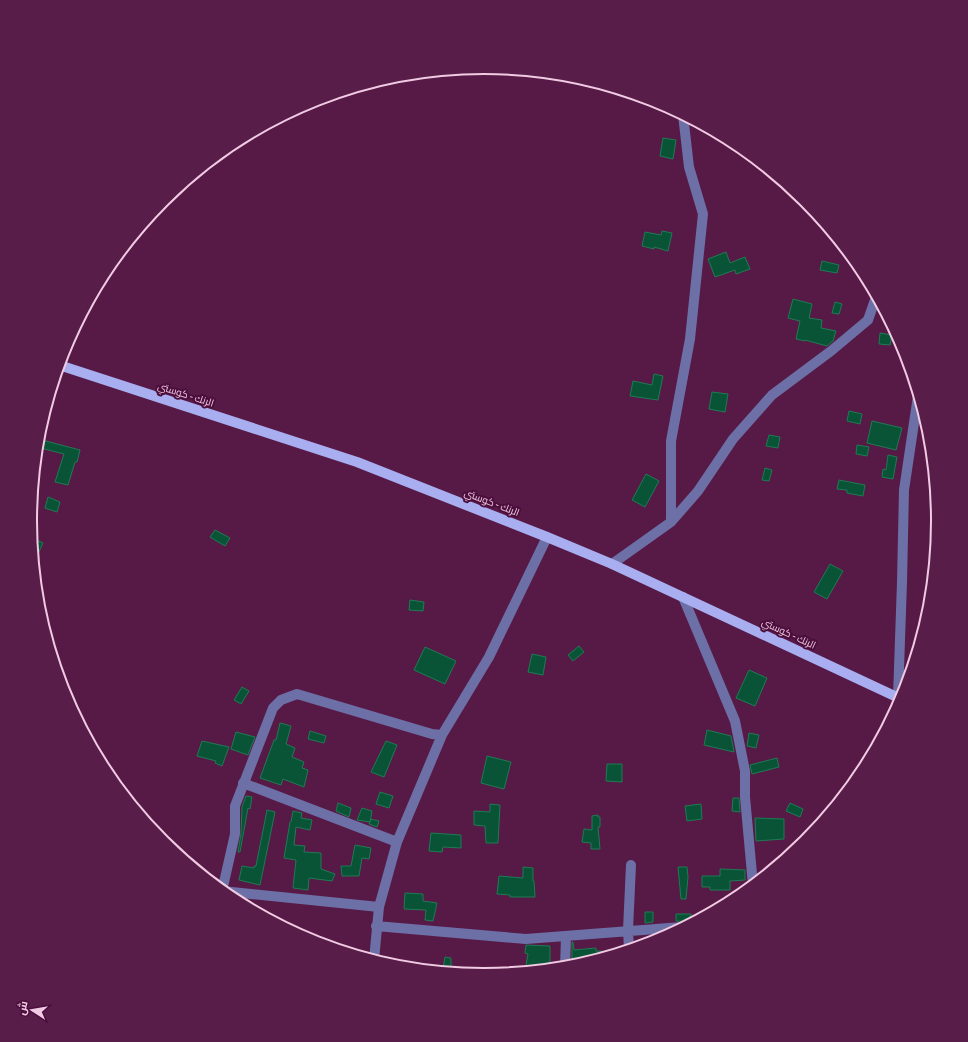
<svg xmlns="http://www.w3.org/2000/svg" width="968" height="1042" font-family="Literata,Cairo,serif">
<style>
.building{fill:#095436;stroke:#1e7b53}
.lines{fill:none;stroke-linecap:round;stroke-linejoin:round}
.minor{stroke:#6c70a6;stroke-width:10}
.major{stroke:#a8aef0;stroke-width:10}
.labels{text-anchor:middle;stroke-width:4;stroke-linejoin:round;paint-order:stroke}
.street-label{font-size:10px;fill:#f1cbe3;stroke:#4c0e3c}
.rim{fill:none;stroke:#f1cbe3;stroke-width:2}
</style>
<rect width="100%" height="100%" fill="#571a47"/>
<path class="building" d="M663 138 676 140 673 159 660 156Z
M662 231 672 233 668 251 654 247V249L642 246 645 232 661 235Z
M726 252 730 263 745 257 750 269 736 274 735 270 715 277 708 259Z
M822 261 839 265 837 273 820 270Z
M793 299 812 304 809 318 822 320 821 328 836 331 833 341 827 346 805 340V341L796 339 800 321 788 318Z
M835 302 842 304 839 314 832 313Z
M880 333 892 335 890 345 879 344Z
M654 374 663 376 658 400 630 396 633 381 652 385Z
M712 392 728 394 725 412 709 409Z
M849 411 862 414 860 424 847 421Z
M872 421 902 428 896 450 867 443Z
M769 435 780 437 778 448 766 446Z
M38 439 80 450 77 462H75L68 485 55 482 64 454 37 447Z
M857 445 869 447 867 456 856 454Z
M888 455 897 457 893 479 882 477 883 469 886 470Z
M765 468 772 470 769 481 762 480Z
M646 474 659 481 645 507 632 500Z
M839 480 865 485 863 496 847 493V490L837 489Z
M48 497 60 502 57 512 45 508Z
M215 530 230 538 225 546 210 537Z
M32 538 43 543 38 554 33 552Z
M830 564 843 571 827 599 814 592Z
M410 600 424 602 423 611 409 610Z
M579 646 584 652 573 661 568 655Z
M425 647 456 661 445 684 414 670Z
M532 654 546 657 543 675 528 672Z
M749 670 767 678 755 706 736 698Z
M242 687 249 691 241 704 234 700Z
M280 723 291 726 286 744 295 748 292 757 304 762 302 768 308 770 304 787 283 779 281 785 260 778 274 740H276Z
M707 730 731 736 734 752 704 745Z
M310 731 326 736 324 743 308 739Z
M236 732 255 737 248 755 231 749Z
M749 733 759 735 756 748 747 746Z
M202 741 229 747 222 766 215 763 216 761 197 756Z
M386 741 397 745 384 777 371 772Z
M487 756 511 762 504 789 481 783Z
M777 758 779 767 752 774 750 765Z
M607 764H622V782L606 781Z
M380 792 393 796 389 808 376 804Z
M246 796 252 797 250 809 248 808 240 852H238L241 834 242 807Z
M733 798H739L740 812 732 811Z
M338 803 351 808 349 817 336 811Z
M790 803 803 809 800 817 786 811Z
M490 804 500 805 498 843H486L485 826 474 825V811L490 812Z
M701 804 702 819 687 821 685 806Z
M362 808 372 811 370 822 357 820Z
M267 810 275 812 260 885 239 880 242 866 254 868V866H256Z
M293 811 302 813 301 818 312 820 310 830 296 827 294 845 305 846 304 852 321 853V869L335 874 332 881 309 878 308 890 293 888 296 860 284 858 290 822H291Z
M598 815V817H600V827H598L600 849H591V843L582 842 584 829 592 830V816Z
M755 818 784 819V839L756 841Z
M371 819 379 821 377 827 369 824Z
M431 833 461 835V848L443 847 442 852 429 851Z
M355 845 371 848 369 859 362 858 359 876H342L341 866H351Z
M523 867 533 868V881H534L535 897H510V895L497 894 499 876 523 878Z
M678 867H687L688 877 686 899H681Z
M720 869 745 870V880L730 881V890H710V887H702V876H720Z
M405 893 423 894V901L437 903 433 921 425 920 426 910 404 909Z
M645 912H653V922L645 923Z
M676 914H691V922L676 921Z
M572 942H573L574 950 596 948V951L615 952V953L572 966Z
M526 945 550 946V969L525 971 528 954 525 953Z
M445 957 451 958V969H443Z"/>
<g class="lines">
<path class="minor" d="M671 522V441L690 339 703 214 689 167 683 115
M612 564 671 522 698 491 733 439 772 395 831 351 868 320 876 297
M683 597 735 721 745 771V797L753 885
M898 697 902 582 904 490 918 396
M243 783 397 842
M379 907 222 891 235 834V806L273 708 281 700 297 694 432 734 442 735 489 657 547 537
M376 926 526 939 682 927
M629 949 628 930 631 865
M374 960 379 907 397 842 442 735
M565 967 566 937"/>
<path class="major" d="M59 365 357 462 547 537 612 564 901 699"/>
</g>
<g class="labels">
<g class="street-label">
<text transform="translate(186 394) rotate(18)" y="4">الرنك - كوستي</text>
<text transform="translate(492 502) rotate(21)" y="4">الرنك - كوستي</text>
<text transform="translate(789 633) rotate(25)" y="4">الرنك - كوستي</text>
</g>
</g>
<path d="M0 0H968V1042H0ZM37 521a447 447 0 1 1 894 0a447 447 0 1 1-894 0Z" fill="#591d49" fill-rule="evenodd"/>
<path class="rim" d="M37 521a447 447 0 1 1 894 0a447 447 0 1 1-894 0Z"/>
<g transform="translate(32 1010) rotate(282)" stroke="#4c0e3c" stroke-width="3" paint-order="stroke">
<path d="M0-3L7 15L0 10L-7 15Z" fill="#f1cbe3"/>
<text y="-6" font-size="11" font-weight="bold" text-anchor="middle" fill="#f1cbe3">ش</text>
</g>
</svg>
